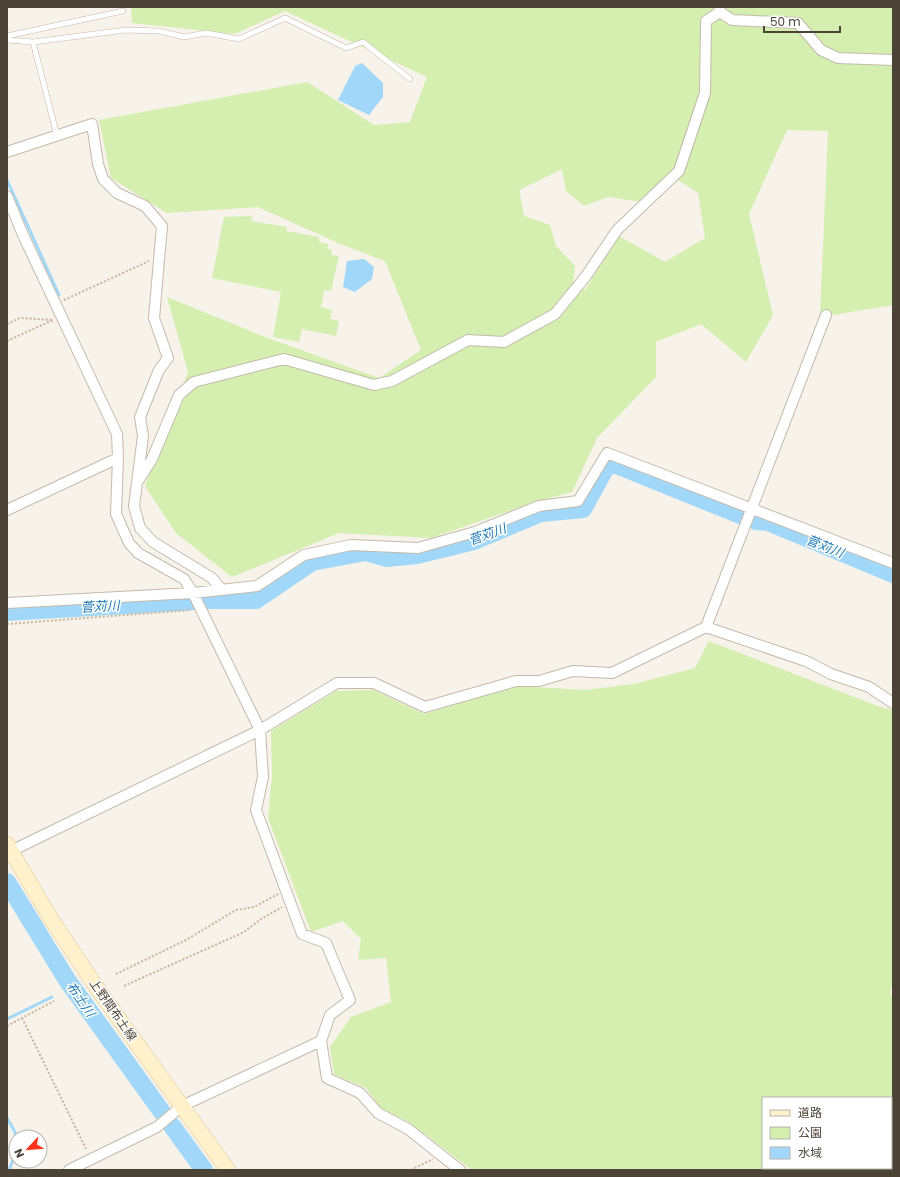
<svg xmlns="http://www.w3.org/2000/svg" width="900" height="1177" font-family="Poppins,'Noto Sans JP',sans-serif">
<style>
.green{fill:#d4efaf;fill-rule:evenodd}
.water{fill:#a1d8f9}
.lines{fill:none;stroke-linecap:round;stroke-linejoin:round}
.stream{stroke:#a1d8f9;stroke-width:3}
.river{stroke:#a1d8f9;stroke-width:18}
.lane-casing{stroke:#c3baab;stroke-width:6}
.street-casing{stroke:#c3baab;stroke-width:12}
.secondary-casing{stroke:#dec897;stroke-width:16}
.path{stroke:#c7b69b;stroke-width:2;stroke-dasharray:2 2;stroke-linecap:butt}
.lane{stroke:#fff;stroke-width:5}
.street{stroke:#fff;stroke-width:10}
.secondary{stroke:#fff1cc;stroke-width:15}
.labels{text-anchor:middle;stroke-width:3;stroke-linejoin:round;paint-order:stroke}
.street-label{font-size:12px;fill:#4c4337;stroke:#fff}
.water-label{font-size:13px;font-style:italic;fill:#207ab4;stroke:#fff}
</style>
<rect width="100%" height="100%" fill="#f7f2ea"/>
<path class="green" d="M131 7H893V305L820 317 828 131 787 130 749 214 773 315 746 362 701 324 656 342V377L597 438 572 492 538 501 431 538 339 533 232 577 176 533 145 486 188 372 167 297 265 337 379 378 421 350 385 261 338 243 258 207 167 213 111 178 99 120 307 82 374 125 410 122 427 77 285 11 235 34 132 23ZM562 169 566 191 584 206 608 197 650 203 677 179 698 193 705 238 665 262 619 236 585 290 573 283 575 266 556 246 550 225 524 216 519 190Z
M252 216 251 221 287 227 286 231 319 237V242L328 244 327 249 332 250 331 255 339 256 331 291 324 290 321 307 332 310 330 319 339 321 336 336 302 329 299 342 273 337 281 292 212 278 224 217Z
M709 641 883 708 893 710V982L890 993 893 997V1170H472L409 1122 381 1108 366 1088 334 1074 330 1047 351 1017 391 1002 386 958 358 960 361 939 343 921 311 932 268 818 272 775 271 731 336 691 373 690 424 714 516 686 585 690 634 684 695 668ZM763 1098H891V1168H763Z"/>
<path class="water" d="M362 63 383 83V97L369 115 338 100 355 66Z
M364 259 374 267 372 279 355 292 343 287 347 261Z"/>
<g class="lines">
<path class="stream" d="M7 180 59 295
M7 1019 52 997
M7 1118 15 1132 16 1141
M9 1170 16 1153"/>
<path class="river" d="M756 521 768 522 893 574
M207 600H256L312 562 366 552 386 558 417 555 474 541 541 513 583 509 609 462 740 515
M7 612 194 601
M7 882 67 980 162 1112
M172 1126 204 1170"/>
<defs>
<path id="lane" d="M7 36 123 11
M7 40 33 42 57 136
M33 42 126 30 159 31 184 37 206 33 239 39 285 18 346 48 363 42 410 79"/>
<path id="street" d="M719 7 720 12 732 20 798 23 821 50 838 58 893 60
M7 152 92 124 98 164 103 179 117 193 145 206 162 226 154 318 168 358 159 370 140 417 143 436 134 506 140 528 153 542 212 578 222 590
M7 196 23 235 117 434 118 458 116 514 129 543 138 553 184 579 193 593 260 730 263 777 256 810 302 934 326 943 350 1000 330 1015 321 1041 327 1078 360 1093 378 1113 408 1129 460 1170
M138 481 152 459 179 395 194 382 284 359 374 385 392 381 468 340 504 342 555 314 586 276 617 230 679 171 705 93 706 21 720 12
M7 510 118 458
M7 603 193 593 257 586 304 555 351 545 418 548 475 532 539 506 578 501 607 453 893 563
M706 627 806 661 831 674 869 687 893 703
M11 851 260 730 337 683H374L425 707 516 681H539L573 671 612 673 706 627 826 315
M69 1170 157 1127 182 1106 321 1041"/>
<path id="secondary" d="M7 844 51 919 99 991 228 1170"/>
</defs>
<use href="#lane" class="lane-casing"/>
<use href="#street" class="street-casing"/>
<use href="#secondary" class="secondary-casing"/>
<path class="path" d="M64 300 149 261
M7 324 20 318 52 320
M7 341 53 320
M7 624 191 610
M116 974 186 940 236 910 254 907 278 894
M124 986 244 932 261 919 282 907
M22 1018 87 1151
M7 1026 54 1001
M411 1170 433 1159"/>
<use href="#lane" class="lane"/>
<use href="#street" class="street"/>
<use href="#secondary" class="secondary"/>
</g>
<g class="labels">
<g class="street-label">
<text transform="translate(113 1010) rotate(55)" y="4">上野間布土線</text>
</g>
<g class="water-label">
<text transform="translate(487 534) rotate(-20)" y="5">菅苅川</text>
<text transform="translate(825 546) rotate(22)" y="5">菅苅川</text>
<text transform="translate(100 606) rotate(-3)" y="5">菅苅川</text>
<text transform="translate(81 999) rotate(55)" y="5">布土川</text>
</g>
</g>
<rect width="900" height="1177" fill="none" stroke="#4c4337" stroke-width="16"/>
<rect x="762" y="1097" width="130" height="72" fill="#ffffff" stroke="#b7b4af"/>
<rect x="770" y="1110" width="20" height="6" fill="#fff1cc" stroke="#b7b4af"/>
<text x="798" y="1117" font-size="12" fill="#4c4337">道路</text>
<rect x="770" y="1127" width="20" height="12" fill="#d4efaf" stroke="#b7b4af"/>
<text x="798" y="1137" font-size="12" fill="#4c4337">公園</text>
<rect x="770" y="1147" width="20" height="12" fill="#a1d8f9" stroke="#b7b4af"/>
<text x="798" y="1157" font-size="12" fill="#4c4337">水域</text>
<g transform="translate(28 1149) rotate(244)"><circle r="19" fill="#ffffff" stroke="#b7b4af"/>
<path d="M0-3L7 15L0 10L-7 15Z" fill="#ff3319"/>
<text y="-6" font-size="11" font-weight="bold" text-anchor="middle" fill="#4c4337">N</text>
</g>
<path d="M764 26v6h76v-6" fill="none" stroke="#4c4337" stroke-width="2"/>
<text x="770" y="26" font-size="12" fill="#4c4337" stroke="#ffffff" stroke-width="3" paint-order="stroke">50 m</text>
</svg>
